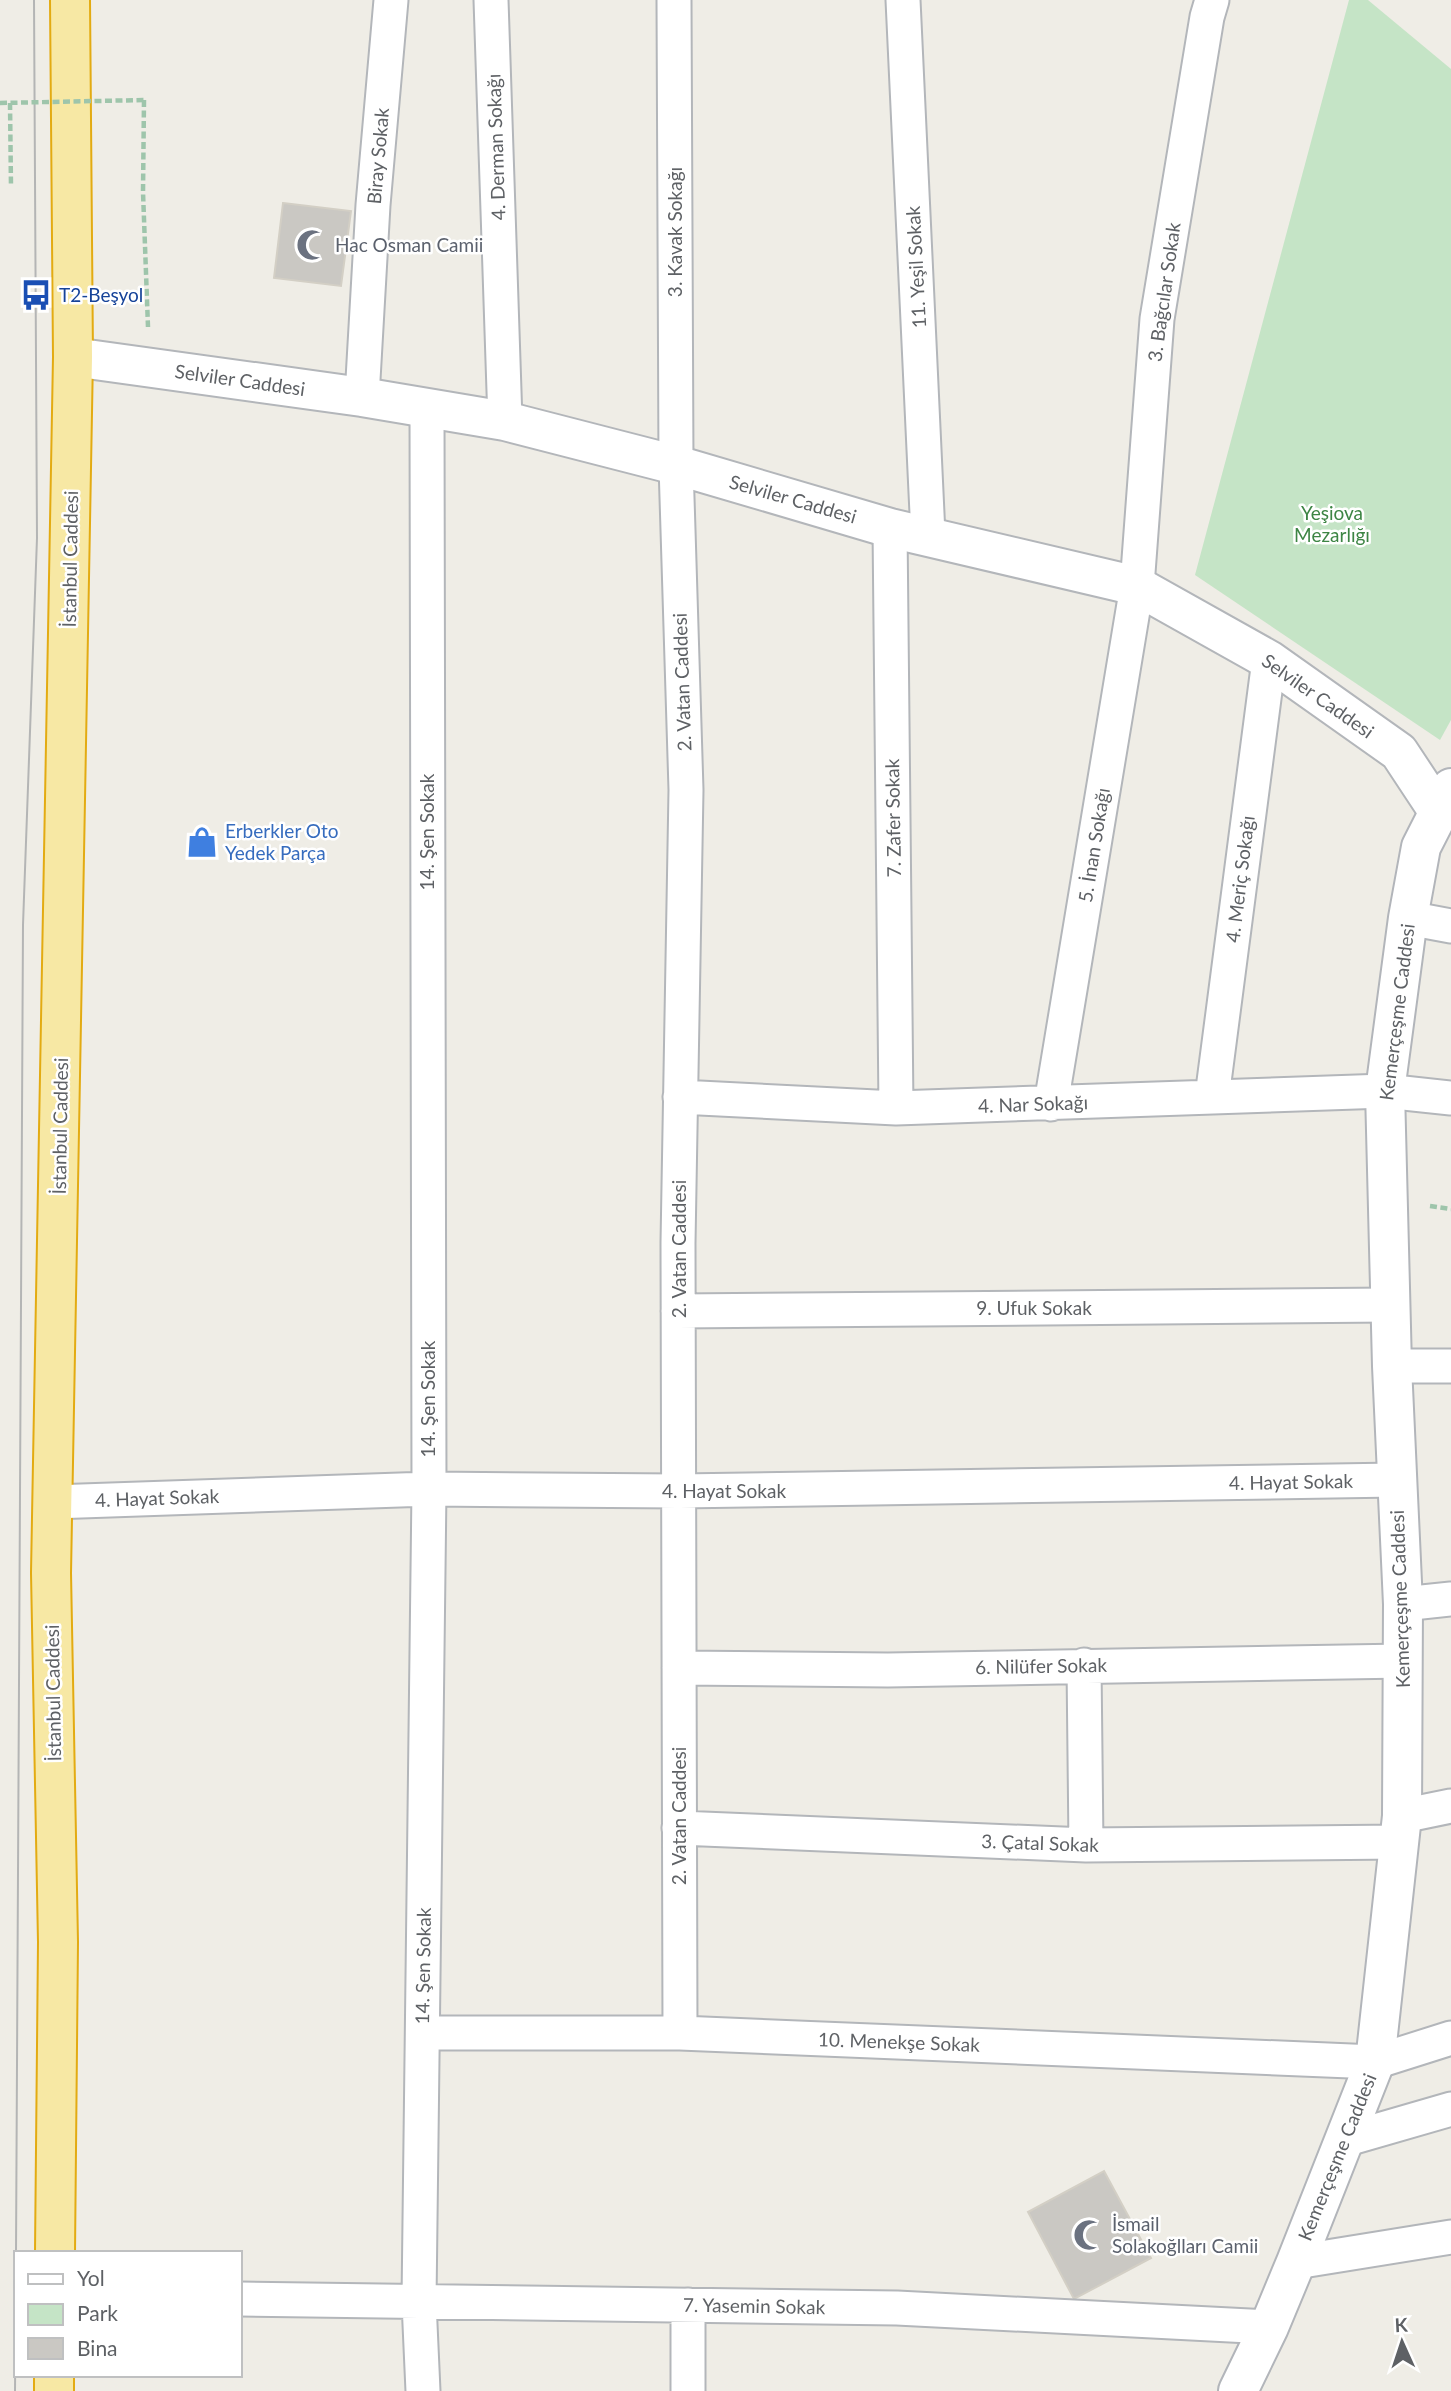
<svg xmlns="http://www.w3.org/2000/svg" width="1451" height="2391" font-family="Lato,sans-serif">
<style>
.green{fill:#c5e4c6}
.building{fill:#cac8c3;stroke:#d3cfc5;stroke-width:2}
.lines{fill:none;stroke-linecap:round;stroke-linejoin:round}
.minor-casing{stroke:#b3b6ba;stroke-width:37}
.tertiary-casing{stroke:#b3b6ba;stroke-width:42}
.secondary-casing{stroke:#b2b5ba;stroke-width:42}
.trunk-casing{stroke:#e3ab12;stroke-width:42}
.path{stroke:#9ec5ab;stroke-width:4.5;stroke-dasharray:7 3.5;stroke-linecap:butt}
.minor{stroke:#fff;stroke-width:33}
.tertiary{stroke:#fff;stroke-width:38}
.secondary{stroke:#fff;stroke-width:38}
.trunk{stroke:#f7e8a4;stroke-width:38}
.tram{stroke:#b4b5b5;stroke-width:2}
.path-bridge{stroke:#9ec5ab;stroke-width:4.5;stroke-dasharray:7 3.5;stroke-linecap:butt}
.labels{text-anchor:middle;stroke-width:5;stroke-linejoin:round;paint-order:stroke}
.street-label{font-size:19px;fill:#5e6165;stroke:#fff}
.worship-label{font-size:19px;fill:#5b616d;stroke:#fff;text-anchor:start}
.transit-label{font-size:19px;fill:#164399;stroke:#fff;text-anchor:start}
.park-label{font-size:19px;fill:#3d8544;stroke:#fff}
.shop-label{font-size:19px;fill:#366cbe;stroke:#fff;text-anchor:start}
</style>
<rect width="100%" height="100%" fill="#efede6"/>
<path class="green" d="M1349 0H1368L1451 69V720L1440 740 1195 575Z"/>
<path class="building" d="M283 203 351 211 341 286 274 278Z
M1104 2171 1151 2258 1074 2299 1028 2212Z"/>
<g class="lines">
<defs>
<path id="minor" d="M491 0 505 421
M674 0 676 465 686 790 678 1243 680 2033
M903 0 928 535
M362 397 373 205 391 0
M890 528 896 1108
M1408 918 1451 926
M680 1097 896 1108 1385 1091 1451 1098
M1212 1097 1269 660
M1051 1104 1137 586 1157 319 1207 17 1212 0
M678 1311 1390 1305
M1392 1366H1451
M52 1502 429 1489 679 1491 1396 1480
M1403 1604 1451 1599
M1084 1665 1086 1845
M679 1668 888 1670 1404 1661
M1402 1816 1451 1806
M679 1828 1086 1845 1400 1842
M423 2033H680L1375 2062 1451 2038
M1344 2140 1451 2109
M1296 2262 1451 2237
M240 2299 897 2308 1269 2327
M423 2391 419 2302 429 1489 427 408
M688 2391V2305"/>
<path id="tertiary" d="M73 357 362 397 505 421 676 465 890 528 1137 586 1269 660 1399 752 1438 811"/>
<path id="secondary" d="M1238 2391 1269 2327 1296 2262 1375 2062 1402 1816 1403 1604 1392 1366 1385 1091 1408 918 1421 847 1451 788"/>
<path id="trunk" d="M55 2253 58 1942 51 1573 73 357 70 0
M54 2391V2375"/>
</defs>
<use href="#minor" class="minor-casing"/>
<use href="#tertiary" class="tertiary-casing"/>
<use href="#secondary" class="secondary-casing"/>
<use href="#trunk" class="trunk-casing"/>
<path class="path" d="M144 100 143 192 148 327
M10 103 11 187
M1430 1206 1451 1209"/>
<use href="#minor" class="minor"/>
<use href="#tertiary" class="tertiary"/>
<use href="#secondary" class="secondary"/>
<use href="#trunk" class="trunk"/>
<path class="tram" d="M16 2253 23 925 37 538 34 0
M15 2391 16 2280"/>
<path class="path-bridge" d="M0 103 144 100"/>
</g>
<defs>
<symbol id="mosque-bare" viewBox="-9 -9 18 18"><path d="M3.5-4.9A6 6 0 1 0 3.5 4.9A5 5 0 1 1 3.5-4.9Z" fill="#6b7280" stroke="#fff" stroke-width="2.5" paint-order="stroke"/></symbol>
<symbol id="bus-bare" viewBox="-9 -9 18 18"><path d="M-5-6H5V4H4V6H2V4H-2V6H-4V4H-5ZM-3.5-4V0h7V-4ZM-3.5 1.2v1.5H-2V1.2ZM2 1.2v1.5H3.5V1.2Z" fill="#1a4fb4" stroke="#fff" stroke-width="2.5" paint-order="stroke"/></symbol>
<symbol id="shop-bare" viewBox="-9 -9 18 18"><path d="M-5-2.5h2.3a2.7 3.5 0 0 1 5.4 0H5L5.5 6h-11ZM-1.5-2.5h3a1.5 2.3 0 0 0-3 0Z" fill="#3f7fe0" stroke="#fff" stroke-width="2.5" paint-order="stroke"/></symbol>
</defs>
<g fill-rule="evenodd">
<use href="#mosque-bare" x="290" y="223" width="44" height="44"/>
<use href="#bus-bare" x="14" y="273" width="44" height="44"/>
<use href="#shop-bare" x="180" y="820" width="44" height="44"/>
<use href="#mosque-bare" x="1067" y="2213" width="44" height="44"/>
</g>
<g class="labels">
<g class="street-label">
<text transform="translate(496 147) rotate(-92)" y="7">4. Derman Sokağı</text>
<text transform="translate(378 156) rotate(-85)" y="7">Biray Sokak</text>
<text transform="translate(675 232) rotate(-90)" y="7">3. Kavak Sokağı</text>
<text transform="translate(916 267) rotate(-93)" y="7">11. Yeşil Sokak</text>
<text transform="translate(1164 292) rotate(-82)" y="7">3. Bağcılar Sokak</text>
<text transform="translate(240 380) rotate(8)" y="7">Selviler Caddesi</text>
<text transform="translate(793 499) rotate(16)" y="7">Selviler Caddesi</text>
<text transform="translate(70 559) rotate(-89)" y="7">İstanbul Caddesi</text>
<text transform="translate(682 682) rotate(-92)" y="7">2. Vatan Caddesi</text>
<text transform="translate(1318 696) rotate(35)" y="7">Selviler Caddesi</text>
<text transform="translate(893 818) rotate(-91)" y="7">7. Zafer Sokak</text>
<text transform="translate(427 832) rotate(-90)" y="7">14. Şen Sokak</text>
<text transform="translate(1094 845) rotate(-81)" y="7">5. İnan Sokağı</text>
<text transform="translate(1240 879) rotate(-83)" y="7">4. Meriç Sokağı</text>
<text transform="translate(1397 1012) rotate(-83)" y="7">Kemerçeşme Caddesi</text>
<text transform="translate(1033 1104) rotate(-2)" y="7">4. Nar Sokağı</text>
<text transform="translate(60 1126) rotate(-89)" y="7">İstanbul Caddesi</text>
<text transform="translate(679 1249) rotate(-90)" y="7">2. Vatan Caddesi</text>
<text x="1034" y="1315">9. Ufuk Sokak</text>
<text transform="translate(428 1399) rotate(-90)" y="7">14. Şen Sokak</text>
<text transform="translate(1291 1482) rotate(-1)" y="7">4. Hayat Sokak</text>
<text x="724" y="1498">4. Hayat Sokak</text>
<text transform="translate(157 1498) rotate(-2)" y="7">4. Hayat Sokak</text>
<text transform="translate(1400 1599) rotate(-92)" y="7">Kemerçeşme Caddesi</text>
<text transform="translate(1041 1666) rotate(-1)" y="7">6. Nilüfer Sokak</text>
<text transform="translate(53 1693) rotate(-91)" y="7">İstanbul Caddesi</text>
<text transform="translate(679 1816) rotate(-90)" y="7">2. Vatan Caddesi</text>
<text transform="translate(1040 1843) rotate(2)" y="7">3. Çatal Sokak</text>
<text transform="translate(423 1966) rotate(-89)" y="7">14. Şen Sokak</text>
<text transform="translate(899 2042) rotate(2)" y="7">10. Menekşe Sokak</text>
<text transform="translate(1337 2157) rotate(-68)" y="7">Kemerçeşme Caddesi</text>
<text transform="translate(754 2306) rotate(1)" y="7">7. Yasemin Sokak</text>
</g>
<g class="worship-label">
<text x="335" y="252">Hac Osman Camii</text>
<text x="1112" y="2231">İsmail<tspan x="1112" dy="22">Solakoğlları Camii</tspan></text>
</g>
<g class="transit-label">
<text x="59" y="302">T2-Beşyol</text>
</g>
<g class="park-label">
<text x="1332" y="520">Yeşiova<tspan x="1332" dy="22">Mezarlığı</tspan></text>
</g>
<g class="shop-label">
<text x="225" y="838">Erberkler Oto<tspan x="225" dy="22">Yedek Parça</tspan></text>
</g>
</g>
<rect x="14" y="2251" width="228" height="126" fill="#ffffff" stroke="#bfc0c1" stroke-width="2"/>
<rect x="28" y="2274" width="35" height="10" fill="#ffffff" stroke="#bfc0c1" stroke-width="2"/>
<text x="77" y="2286" font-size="21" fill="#5e6165">Yol</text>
<rect x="28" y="2304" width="35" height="21" fill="#c5e4c6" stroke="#bfc0c1" stroke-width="2"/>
<text x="77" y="2321" font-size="21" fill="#5e6165">Park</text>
<rect x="28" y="2338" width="35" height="21" fill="#cac8c3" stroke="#bfc0c1" stroke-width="2"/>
<text x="77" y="2356" font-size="21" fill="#5e6165">Bina</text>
<g transform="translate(1402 2342) rotate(357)" stroke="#ffffff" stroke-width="5" paint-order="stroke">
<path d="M0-5L12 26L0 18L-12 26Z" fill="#5e6165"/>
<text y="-10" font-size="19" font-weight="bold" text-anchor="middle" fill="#5e6165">K</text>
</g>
</svg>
